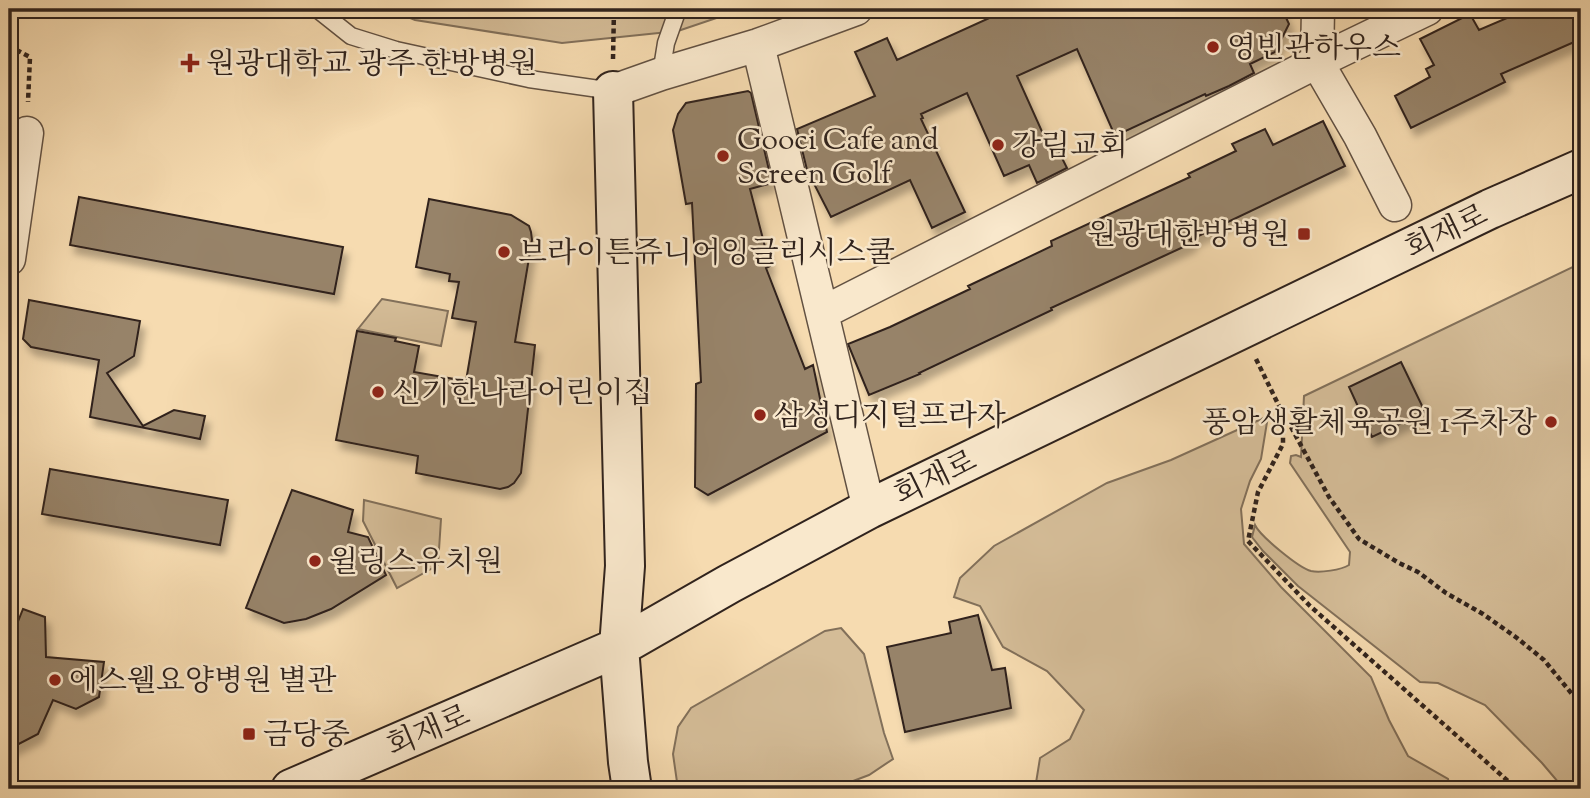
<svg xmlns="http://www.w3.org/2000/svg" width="1590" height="798" font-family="'Sorts Mill Goudy','Noto Serif KR',serif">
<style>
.green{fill:#d4bc97;stroke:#82705a;stroke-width:2}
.building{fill:#978369;stroke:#30231d;stroke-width:2;filter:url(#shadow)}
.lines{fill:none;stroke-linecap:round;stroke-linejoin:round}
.lane-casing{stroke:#625142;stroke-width:19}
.street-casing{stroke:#625142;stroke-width:35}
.secondary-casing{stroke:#30231d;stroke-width:42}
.path{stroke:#30231d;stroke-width:4.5;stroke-dasharray:5 3.5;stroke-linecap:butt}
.lane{stroke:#f9e8cc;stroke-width:16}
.street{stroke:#f9e8cc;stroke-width:32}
.secondary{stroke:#f9e8cc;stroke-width:38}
.poi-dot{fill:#8f2418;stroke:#f9e8cc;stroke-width:2.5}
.labels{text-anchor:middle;stroke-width:5;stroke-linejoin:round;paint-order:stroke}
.poi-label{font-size:30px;fill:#30231d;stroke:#f9e8cc;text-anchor:start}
.street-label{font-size:30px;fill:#30231d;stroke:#f9e8cc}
</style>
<defs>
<filter id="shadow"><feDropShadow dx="4.5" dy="8" stdDeviation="3.5" flood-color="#0004"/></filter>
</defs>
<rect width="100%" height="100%" fill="#f6dbb0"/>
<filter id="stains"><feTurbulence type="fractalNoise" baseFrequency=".00286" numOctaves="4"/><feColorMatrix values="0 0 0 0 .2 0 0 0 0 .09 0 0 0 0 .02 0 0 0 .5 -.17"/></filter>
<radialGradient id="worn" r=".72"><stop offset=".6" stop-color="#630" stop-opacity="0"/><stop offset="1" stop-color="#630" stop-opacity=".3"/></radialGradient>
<path class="green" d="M388 9H743L678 31 562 43 415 20Z
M1581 263V789H1564L1542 763 1485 705 1438 683 1420 682 1298 586 1263 551 1252 537 1255 525C1260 536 1299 568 1311 571 1320 573 1341 570 1349 565L1350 552 1290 463 1291 456 1296 455 1301 457 1304 396Z
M382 299 448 311 441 346 358 329Z
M1268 416 1261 459 1250 481 1241 509 1244 544 1281 587 1371 677 1389 720 1408 756 1448 779 1450 789H1035L1040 758 1070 739 1084 710 1047 671 1003 647 980 606 954 597 960 578 994 546 1107 483 1171 460Z
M364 500 441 519 438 565 397 588 363 521Z
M841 628 864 654 884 733 893 759 869 775 832 789H678L673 754 678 727 691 708 825 631Z"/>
<path class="building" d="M993 9H1282L1289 24 1275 52 1250 64 1254 73 1229 86 1206 96 1205 94 1115 136 1077 49 1017 76 1048 145 1054 142 1067 168 1037 183 1029 165 1004 176 967 93 921 114 923 118 921 119 965 212 932 228 910 180 831 217 809 174H808L797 129 875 96 855 52 887 38 897 60 996 15Z
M1528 9H1581V39L1501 74 1505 82 1411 128 1395 96 1430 77 1426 69 1434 65 1420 39 1470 14 1479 30Z
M748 91 751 93 772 183 750 189 770 266 766 268 805 369 813 365 827 432 708 495 695 487 696 384 701 382 692 203 686 204 673 130 678 114 686 103Z
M1323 121 1345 166 1190 240 1192 243 1051 308 1052 310 919 373 920 374 869 395 848 344 890 327 970 289 968 286 1052 246 1051 241 1190 177 1188 174 1236 151 1232 144 1265 129 1273 145Z
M79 197 343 247 334 294 70 245Z
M429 199 511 215 529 226 531 232 532 240 515 342 535 345 521 473 514 483 508 487 500 489 416 473 418 456 336 440 357 331 396 338 395 341 419 346 414 372 466 381 476 322 452 318 459 282 449 281 450 274 416 267Z
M29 300 140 321 134 356 107 373 143 426 174 410 205 416 200 439 90 417 99 360 31 347 23 339Z
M1401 362 1425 412 1372 437 1349 387Z
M50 469 228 500 220 545 42 514Z
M292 490 353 510 348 532 368 537 386 575 331 609 306 619 284 623 246 608Z
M23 609 45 617 46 657 104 662 99 697 76 709 53 700 38 734 9 749V644Z
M978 615 992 670 1005 668 1011 708 905 732 887 647 951 633 949 622Z"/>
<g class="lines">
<defs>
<path id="lane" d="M317 9 351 36 396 50 529 79 613 91
M661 74 666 43 678 9"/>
<path id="street" d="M758 45 822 313 1317 62 1427 9
M1317 62 1360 136 1395 205
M1317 62 1318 9
M613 91 661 74 758 45 856 9
M9 259 27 133
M822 313 869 509"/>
<path id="secondary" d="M613 91 625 566 619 647 628 762 632 789
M291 789 619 647 729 584 869 509 1490 209 1581 169"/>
</defs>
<use href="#lane" class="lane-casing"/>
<use href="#street" class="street-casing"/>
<use href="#secondary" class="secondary-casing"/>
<path class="path" d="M9 46 30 57 28 102
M613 59 614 9
M1256 359 1283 414V444L1258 492 1248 541 1310 606 1517 789
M1291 427 1329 497 1359 539 1399 563 1418 572 1446 593 1483 614 1517 638 1544 660 1581 705"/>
<use href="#lane" class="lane"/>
<use href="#street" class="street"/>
<use href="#secondary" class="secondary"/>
</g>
<g class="poi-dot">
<circle cx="1213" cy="47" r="7"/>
<path d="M186.5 52.5h7v7h7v7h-7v7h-7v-7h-7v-7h7z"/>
<circle cx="998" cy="145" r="7"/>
<circle cx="723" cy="156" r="7"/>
<rect x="1297" y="227" width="14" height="14" rx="3.5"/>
<circle cx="504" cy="252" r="7"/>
<circle cx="378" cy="392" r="7"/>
<circle cx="760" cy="415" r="7"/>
<circle cx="1551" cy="422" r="7"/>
<circle cx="315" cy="561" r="7"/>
<circle cx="55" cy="680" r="7"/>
<rect x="242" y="727" width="14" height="14" rx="3.5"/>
</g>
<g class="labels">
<g class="poi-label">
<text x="1227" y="57">영빈관하우스</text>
<text x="206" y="73">원광대학교 광주 한방병원</text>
<text x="737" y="149">Gooci Cafe and<tspan x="737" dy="34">Screen Golf</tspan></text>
<text x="1012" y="155">강림교회</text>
<text x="1290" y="244" text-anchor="end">원광대한방병원</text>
<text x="518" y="262">브라이튼쥬니어잉글리시스쿨</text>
<text x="392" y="402">신기한나라어린이집</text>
<text x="774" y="425">삼성디지털프라자</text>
<text x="1537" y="432" text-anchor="end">풍암생활체육공원 1주차장</text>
<text x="329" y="571">윌링스유치원</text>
<text x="69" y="690">에스웰요양병원 별관</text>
<text x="263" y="744">금당중</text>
</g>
<g class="street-label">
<text transform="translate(1446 231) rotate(-26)" y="10">회재로</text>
<text transform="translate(935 477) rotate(-26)" y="10">회재로</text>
<text transform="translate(428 730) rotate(-23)" y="10">회재로</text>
</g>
</g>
<rect width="1590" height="798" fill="none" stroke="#f6dbb0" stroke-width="35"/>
<rect x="10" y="10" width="1569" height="777" fill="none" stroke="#30231d" stroke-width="3.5"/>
<rect x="18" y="18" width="1555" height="763" fill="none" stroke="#30231d" stroke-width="2"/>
<rect width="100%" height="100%" filter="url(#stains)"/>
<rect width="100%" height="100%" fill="url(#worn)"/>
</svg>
